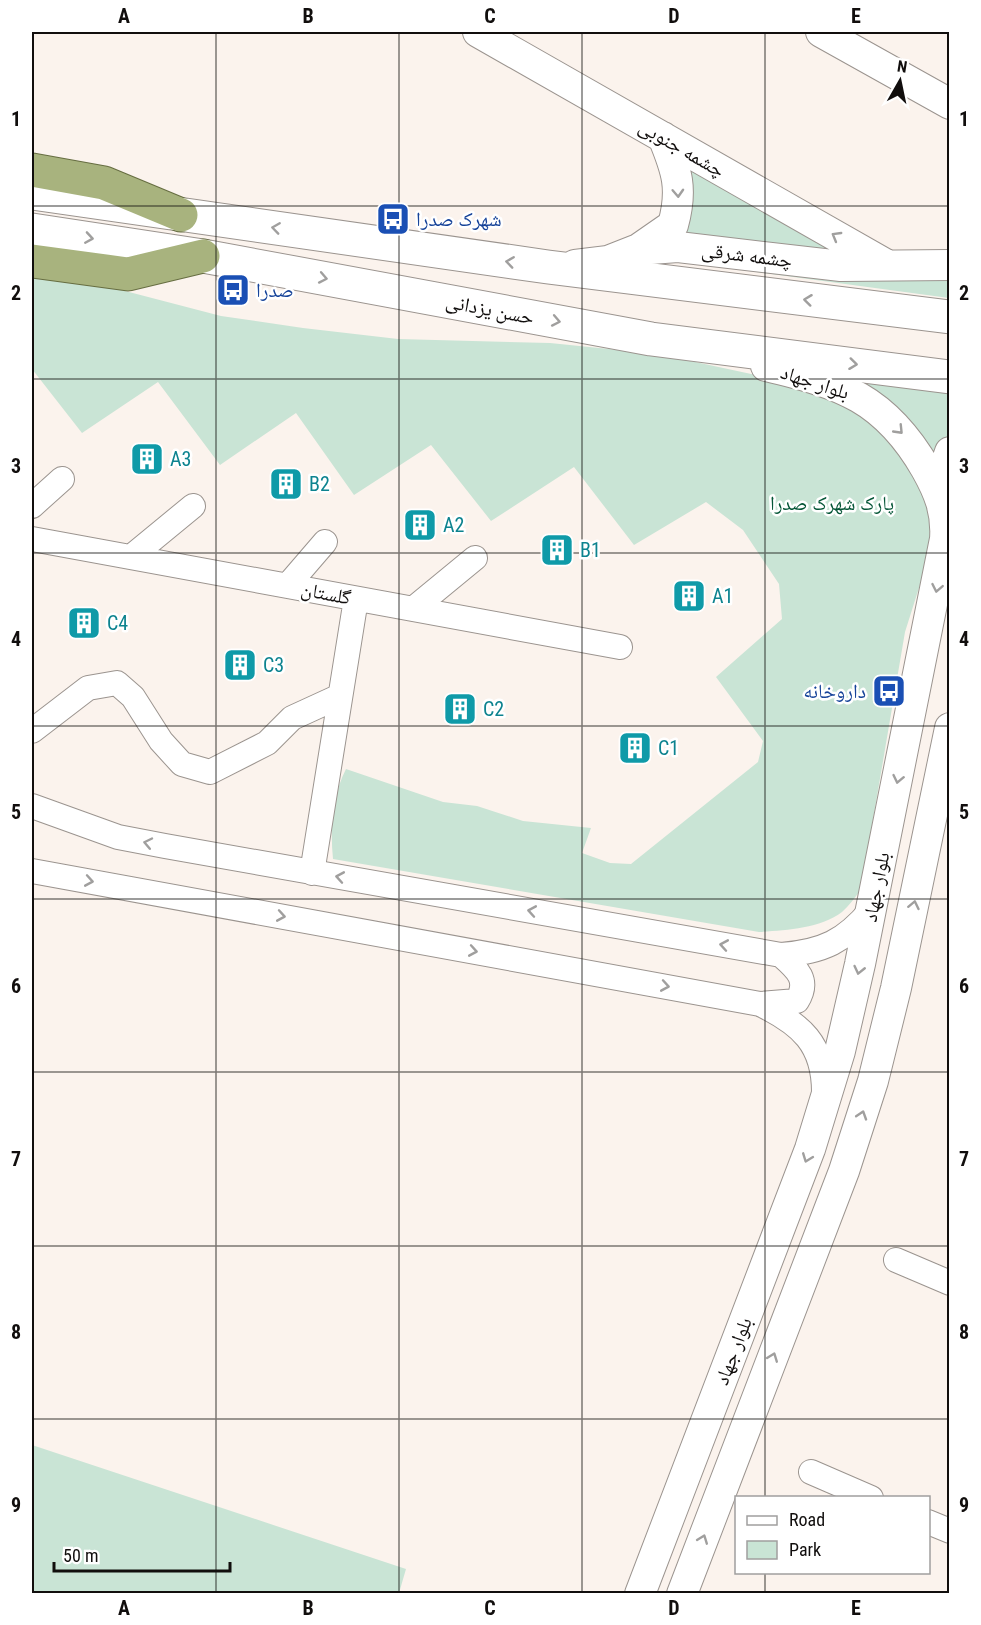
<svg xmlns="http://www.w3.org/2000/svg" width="981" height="1625" font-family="'Roboto Condensed','Noto Naskh Arabic',sans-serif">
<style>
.green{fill:#c9e4d5}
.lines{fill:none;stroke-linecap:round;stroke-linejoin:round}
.minor-casing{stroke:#9b948f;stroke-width:26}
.tertiary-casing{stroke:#9b948f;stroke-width:32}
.secondary-casing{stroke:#9b948f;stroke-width:35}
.trunk-casing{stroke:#666d41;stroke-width:35}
.minor{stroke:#fff;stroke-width:24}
.tertiary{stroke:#fff;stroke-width:30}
.secondary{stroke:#fff;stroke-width:33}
.trunk{stroke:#a8b37e;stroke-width:33}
.oneway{stroke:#a09f9e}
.grid{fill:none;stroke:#110e0d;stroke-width:1.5;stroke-opacity:0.55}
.labels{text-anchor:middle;stroke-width:5;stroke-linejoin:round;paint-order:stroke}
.street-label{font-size:20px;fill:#110e0d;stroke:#fff}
.transit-label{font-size:20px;fill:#164399;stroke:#fff;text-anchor:start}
.culture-label{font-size:20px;fill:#0d838f;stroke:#fff;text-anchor:start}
.park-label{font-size:20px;fill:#055637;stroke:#fff}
.neatline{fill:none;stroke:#110e0d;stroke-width:2}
.grid-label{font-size:20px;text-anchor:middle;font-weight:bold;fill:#110e0d}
</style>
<rect width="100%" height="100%" fill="#fbf3ed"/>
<path class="green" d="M686 161 865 258 676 237C688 206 698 194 686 161Z
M677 253 925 281 949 279V298L674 261Z
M32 272 83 280 221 316 303 328 398 339 550 343 658 354 816 388 883 425 926 493 931 528 929 556 905 632 861 890C855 897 849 906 842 912 819 929 786 930 759 932L333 859C330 829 332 796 346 769L443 802 477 806 523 821 591 828 582 853 610 863 631 864 758 762 763 741 716 677 782 619 779 584 743 530 706 502 634 545 574 467 491 521 431 445 354 495 296 413 220 465 158 382 82 433 32 369Z
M840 378 949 393V440L933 468Z
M32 1445 406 1569 399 1593H32Z"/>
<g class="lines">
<defs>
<path id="minor" d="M32 506 62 479
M32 539 620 647
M131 557 193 506
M288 585 325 542
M413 609 475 558
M32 731 88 688 117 683 133 697 161 741 182 764 210 772 267 743 292 718 340 696
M32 806 118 837 165 846 781 955C823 952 845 941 871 910
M32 871 760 1004C801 1024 824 1044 824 1092
M312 873 356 599
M760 1004 797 1001C810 980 797 969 781 955
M896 1260 950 1283
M811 1472 871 1498
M928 1522 950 1531"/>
<path id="tertiary" d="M478 32 887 265
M821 32 950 104
M637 250 673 225C683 189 677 171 663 137
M575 265 608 261 636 250 678 247 841 266 950 265
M937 489 950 452
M640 1594 810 1149 840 1051 860 964 945 539C947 512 939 492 926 469 885 398 842 384 766 366
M682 1594 844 1171 873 1081 896 988 950 728"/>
<path id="secondary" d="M32 193 548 267 950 317
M32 230 203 256 651 339 950 377"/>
<path id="trunk" d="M32 170 104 183 181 215
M32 261 128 274 203 256"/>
</defs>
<use href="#minor" class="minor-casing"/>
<use href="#tertiary" class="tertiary-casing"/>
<use href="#secondary" class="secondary-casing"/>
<use href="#trunk" class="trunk-casing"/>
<use href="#minor" class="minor"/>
<use href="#tertiary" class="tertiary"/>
<use href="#secondary" class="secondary"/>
<use href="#trunk" class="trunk"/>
</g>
<defs><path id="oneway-chevron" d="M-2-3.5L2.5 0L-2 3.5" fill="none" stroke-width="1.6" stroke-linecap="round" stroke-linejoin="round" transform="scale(1.5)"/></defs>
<g class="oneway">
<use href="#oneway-chevron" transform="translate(678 193) rotate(87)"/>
<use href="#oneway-chevron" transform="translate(276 228) rotate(-172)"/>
<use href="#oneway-chevron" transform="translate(836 236) rotate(-150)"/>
<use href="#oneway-chevron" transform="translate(89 238) rotate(9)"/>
<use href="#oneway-chevron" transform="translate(510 262) rotate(-172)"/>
<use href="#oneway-chevron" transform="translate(323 278) rotate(11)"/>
<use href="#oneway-chevron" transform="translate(808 300) rotate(-173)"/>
<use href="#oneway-chevron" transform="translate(556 321) rotate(11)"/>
<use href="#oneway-chevron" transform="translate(853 364) rotate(7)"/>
<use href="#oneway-chevron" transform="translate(899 430) rotate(46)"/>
<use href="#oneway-chevron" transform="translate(937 588) rotate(101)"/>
<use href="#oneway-chevron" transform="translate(898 779) rotate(102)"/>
<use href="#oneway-chevron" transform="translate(148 843) rotate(-168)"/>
<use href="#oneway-chevron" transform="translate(340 877) rotate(-170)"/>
<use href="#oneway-chevron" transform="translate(89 881) rotate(10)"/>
<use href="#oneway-chevron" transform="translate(914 905) rotate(-78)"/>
<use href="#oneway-chevron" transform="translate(532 911) rotate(-170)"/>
<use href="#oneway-chevron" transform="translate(281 916) rotate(10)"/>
<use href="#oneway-chevron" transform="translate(724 945) rotate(-170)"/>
<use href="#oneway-chevron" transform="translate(473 951) rotate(10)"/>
<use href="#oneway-chevron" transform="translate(859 970) rotate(103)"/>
<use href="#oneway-chevron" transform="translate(665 986) rotate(10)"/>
<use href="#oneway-chevron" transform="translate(862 1115) rotate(-72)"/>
<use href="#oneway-chevron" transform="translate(807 1158) rotate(111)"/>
<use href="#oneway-chevron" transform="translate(773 1357) rotate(-69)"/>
<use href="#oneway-chevron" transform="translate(703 1539) rotate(-69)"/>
</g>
<path class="grid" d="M216 32V1594M399 32V1594M582 32V1594M765 32V1498M32 206H950M32 379H950M32 553H950M32 726H950M32 899H950M32 1072H950M32 1246H950M32 1419H950M765 1572V1594"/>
<defs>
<symbol id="bus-square" viewBox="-11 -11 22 22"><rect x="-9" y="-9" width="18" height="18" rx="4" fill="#1a4fb4" stroke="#fff"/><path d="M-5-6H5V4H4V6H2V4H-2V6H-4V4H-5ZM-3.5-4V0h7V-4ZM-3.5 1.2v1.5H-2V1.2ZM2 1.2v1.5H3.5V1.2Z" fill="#fff"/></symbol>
<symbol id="building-square" viewBox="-11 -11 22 22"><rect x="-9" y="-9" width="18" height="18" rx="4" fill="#0f9aa8" stroke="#fff"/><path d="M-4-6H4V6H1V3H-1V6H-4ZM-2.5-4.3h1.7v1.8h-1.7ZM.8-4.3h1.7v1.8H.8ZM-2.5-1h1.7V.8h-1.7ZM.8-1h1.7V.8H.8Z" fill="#fff"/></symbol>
</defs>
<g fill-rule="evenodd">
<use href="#bus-square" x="374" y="200" width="38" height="38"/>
<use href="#bus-square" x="214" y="271" width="38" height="38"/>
<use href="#building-square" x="128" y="440" width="38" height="38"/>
<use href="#building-square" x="267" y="465" width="38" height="38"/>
<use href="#building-square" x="401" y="506" width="38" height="38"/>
<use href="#building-square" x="538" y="531" width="38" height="38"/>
<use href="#building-square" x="670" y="577" width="38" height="38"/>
<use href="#building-square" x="65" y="604" width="38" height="38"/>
<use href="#building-square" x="221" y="646" width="38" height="38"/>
<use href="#bus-square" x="870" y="672" width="38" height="38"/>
<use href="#building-square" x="441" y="690" width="38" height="38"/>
<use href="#building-square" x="616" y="729" width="38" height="38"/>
</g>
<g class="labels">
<g class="street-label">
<text transform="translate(682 148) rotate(30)" y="7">چشمه جنوبی</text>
<text transform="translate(747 255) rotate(7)" y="7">چشمه شرقی</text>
<text transform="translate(490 309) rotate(11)" y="7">حسن یزدانی</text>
<text transform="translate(815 382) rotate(18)" y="7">بلوار جهاد</text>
<text transform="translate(326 593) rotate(11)" y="7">گلستان</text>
<text transform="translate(876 887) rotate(-79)" y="7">بلوار جهاد</text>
<text transform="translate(733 1351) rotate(-69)" y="7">بلوار جهاد</text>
</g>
<g class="transit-label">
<text x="416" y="226">شهرک صدرا</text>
<text x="256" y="297">صدرا</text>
<text x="866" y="698" text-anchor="end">داروخانه</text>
</g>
<g class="culture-label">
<text x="170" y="466">A3</text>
<text x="309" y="491">B2</text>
<text x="443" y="532">A2</text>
<text x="580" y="557">B1</text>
<text x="712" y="603">A1</text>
<text x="107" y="630">C4</text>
<text x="263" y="672">C3</text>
<text x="483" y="716">C2</text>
<text x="658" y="755">C1</text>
</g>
<g class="park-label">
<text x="832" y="510">پارک شهرک صدرا</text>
</g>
</g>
<rect width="981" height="1625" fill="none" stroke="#ffffff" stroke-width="66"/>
<rect x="735" y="1496" width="195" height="78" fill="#ffffff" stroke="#a09f9e" stroke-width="1.5"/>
<rect x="747" y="1516" width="30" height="9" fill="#ffffff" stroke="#a09f9e" stroke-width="1.5"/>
<text x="789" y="1526" font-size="18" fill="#110e0d">Road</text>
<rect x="747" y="1541" width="30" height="18" fill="#c9e4d5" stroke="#a09f9e" stroke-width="1.5"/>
<text x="789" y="1556" font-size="18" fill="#110e0d">Park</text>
<g transform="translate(900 81) rotate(9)" stroke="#ffffff" stroke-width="4.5" paint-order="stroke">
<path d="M0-4.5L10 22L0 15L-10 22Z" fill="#110e0d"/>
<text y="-9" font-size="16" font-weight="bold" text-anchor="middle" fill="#110e0d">N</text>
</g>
<path d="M54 1562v9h176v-9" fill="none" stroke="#110e0d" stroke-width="3"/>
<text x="63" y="1562" font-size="18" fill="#110e0d" stroke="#ffffff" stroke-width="4.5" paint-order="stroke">50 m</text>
<rect x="33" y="33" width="915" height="1559" class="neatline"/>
<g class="grid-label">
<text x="124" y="23">A</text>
<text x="308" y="23">B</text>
<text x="490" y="23">C</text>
<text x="674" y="23">D</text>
<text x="856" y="23">E</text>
<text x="16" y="126">1</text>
<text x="964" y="126">1</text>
<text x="16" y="300">2</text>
<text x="964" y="300">2</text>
<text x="16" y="473">3</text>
<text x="964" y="473">3</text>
<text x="16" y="646">4</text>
<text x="964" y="646">4</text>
<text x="16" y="819">5</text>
<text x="964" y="819">5</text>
<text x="16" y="993">6</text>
<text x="964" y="993">6</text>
<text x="16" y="1166">7</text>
<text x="964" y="1166">7</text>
<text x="16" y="1339">8</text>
<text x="964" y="1339">8</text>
<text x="16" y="1512">9</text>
<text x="964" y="1512">9</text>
<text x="124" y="1615">A</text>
<text x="308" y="1615">B</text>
<text x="490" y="1615">C</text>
<text x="674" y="1615">D</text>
<text x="856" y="1615">E</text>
</g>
</svg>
